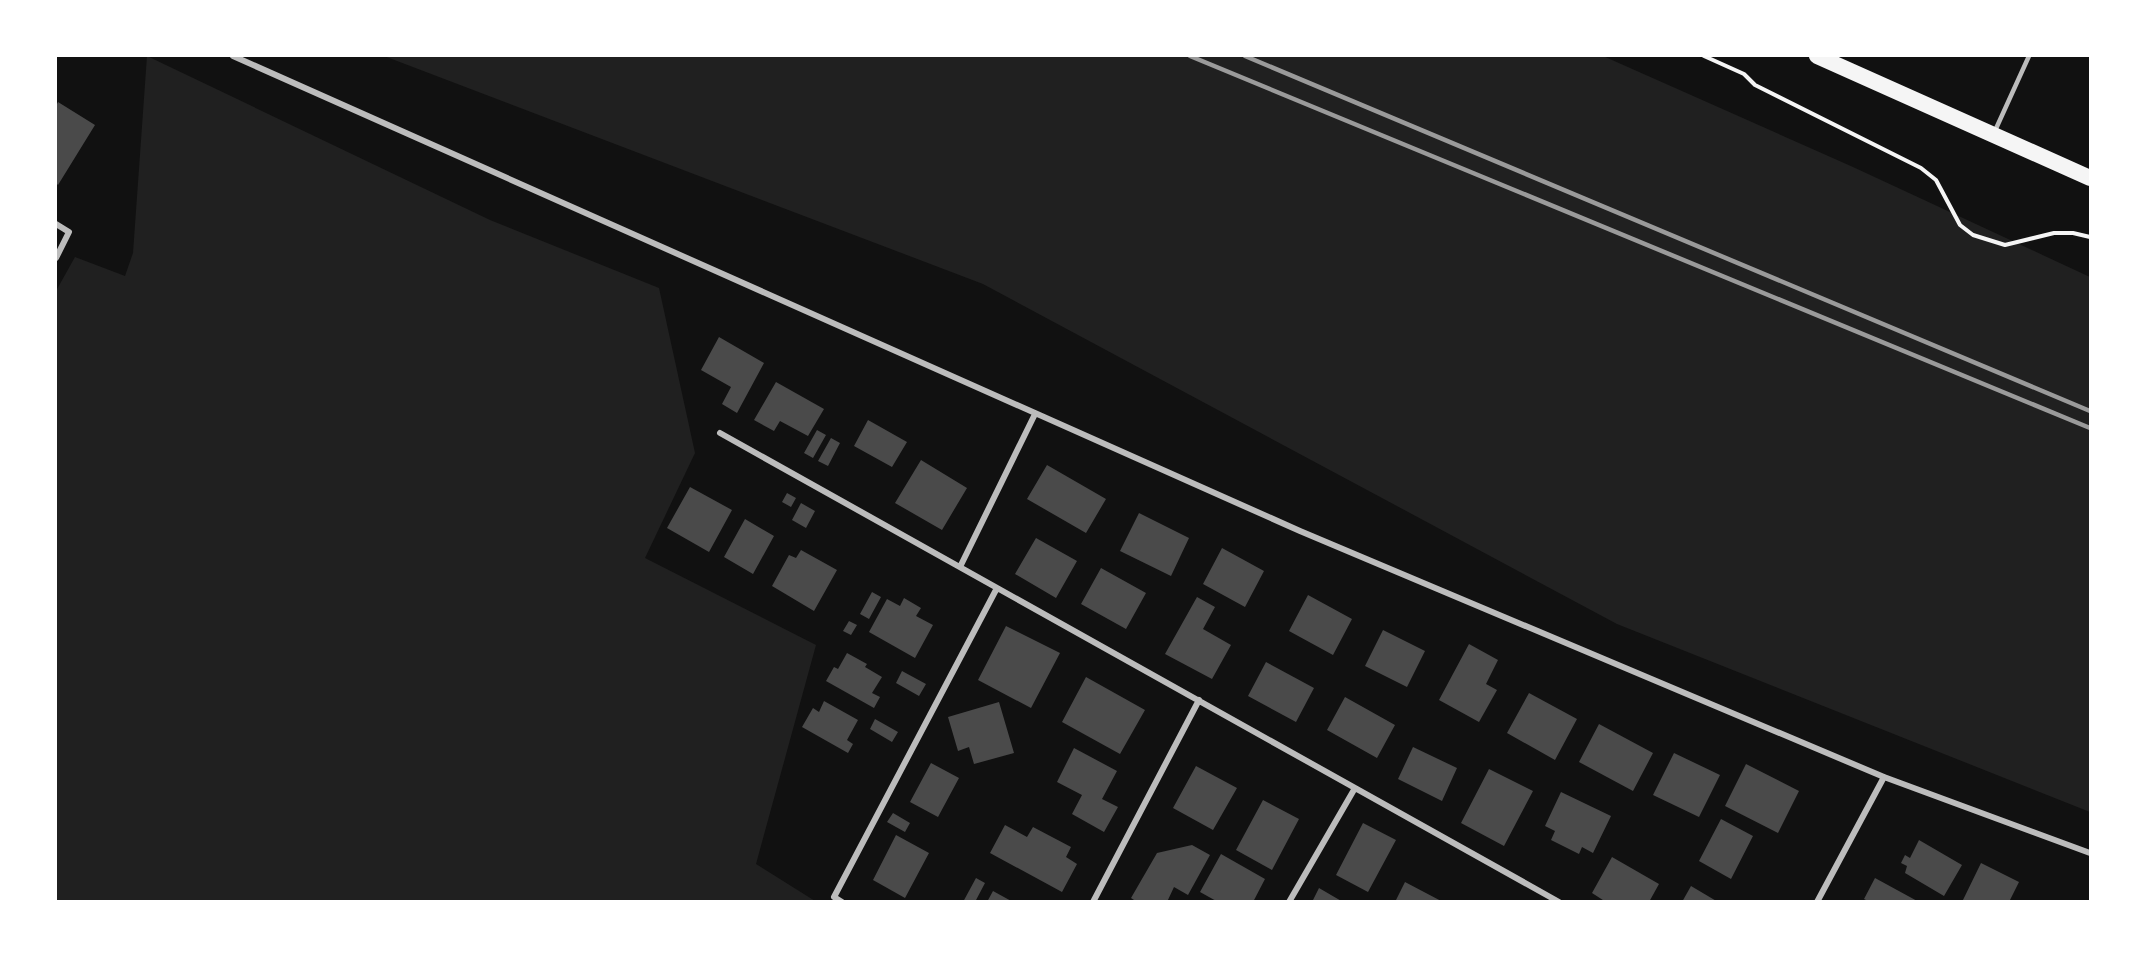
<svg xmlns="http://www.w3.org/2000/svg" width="2146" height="957" font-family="'PT Sans Narrow',sans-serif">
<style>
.green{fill:#202020}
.building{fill:#4a4a4a}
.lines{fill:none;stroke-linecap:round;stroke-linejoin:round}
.path{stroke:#f5f5f5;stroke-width:4}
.service{stroke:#bcbcbc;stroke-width:4.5}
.minor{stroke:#bcbcbc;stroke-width:6}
.trunk{stroke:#f5f5f5;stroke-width:16}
.rail{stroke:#9a9a9a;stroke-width:4.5}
</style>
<rect width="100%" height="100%" fill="#111"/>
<path class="green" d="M147 56 490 220 659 288 695 453 645 558 816 645 756 864 815 901H56V291L75 257 125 276 133 253Z
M384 56H1603L1853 167 2090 277V812L1617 624 983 284Z"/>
<path class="building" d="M58 102 95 125 58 185 56 183V106Z
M719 337 764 363 737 413 722 404 731 387 701 370Z
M776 382 824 409 808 436 780 421 774 431 754 420Z
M868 420 907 442 892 467 854 446Z
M817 430 826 435 813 458 804 453Z
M831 438 840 443 828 466 818 461Z
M921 460 967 488 942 530 895 503Z
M1047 465 1106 499 1086 533 1027 499Z
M690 487 732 510 709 552 667 528Z
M787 493 796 498 791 507 782 502Z
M801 503 815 511 806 528 792 520Z
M1139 513 1189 538 1171 576 1120 551Z
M745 519 774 536 753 574 724 557Z
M1036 538 1077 561 1056 598 1015 574Z
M1222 548 1264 571 1245 607 1203 584Z
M801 550 837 570 814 611 772 586 789 555 796 558Z
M1101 568 1146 593 1126 629 1081 604Z
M872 592 881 597 869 619 860 614Z
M1308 595 1352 619 1333 655 1289 631Z
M1197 597 1215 607 1203 629 1231 645 1212 679 1165 654Z
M904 598 921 608 916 616 933 625 915 658 869 632 887 599 900 606Z
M849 621 857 625 851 635 843 631Z
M1006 626 1060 653 1031 708 978 680Z
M1383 630 1425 651 1407 687 1365 666Z
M1469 644 1498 660 1486 684 1497 690 1479 722 1439 700Z
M847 653 867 664 865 667 882 677 872 693 880 697 874 708 826 681 834 667 838 669Z
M1266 662 1314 688 1296 722 1248 696Z
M902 671 926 684 919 696 896 683Z
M1086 677 1145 710 1120 754 1062 722Z
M1529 693 1577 719 1555 760 1507 733Z
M1345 697 1395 725 1377 758 1327 730Z
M824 701 858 720 847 740 853 744 848 753 802 727 813 708 819 712Z
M999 702 1014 753 974 764 969 747 958 751 948 717Z
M875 719 898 732 892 742 870 729Z
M1599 724 1653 753 1633 791 1579 762Z
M1413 747 1457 768 1442 801 1398 779Z
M1074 748 1117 771 1102 799 1118 807 1104 832 1072 814 1082 795 1057 782Z
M1674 753 1720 775 1699 817 1653 795Z
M931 763 959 778 938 817 910 802Z
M1746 764 1799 791 1778 833 1725 806Z
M1196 766 1237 788 1213 830 1173 808Z
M1489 769 1533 791 1504 846 1461 823Z
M1561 792 1611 816 1593 853 1582 847 1579 854 1551 840 1555 831 1545 826Z
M1263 800 1299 819 1272 870 1236 850Z
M893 813 910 823 905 832 887 822Z
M1721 819 1753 836 1731 879 1699 861Z
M1363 823 1396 840 1368 892 1336 875Z
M1005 825 1027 837 1033 827 1071 847 1066 857 1077 864 1062 892 990 853Z
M896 835 929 853 905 898 873 880Z
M1919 840 1962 865 1944 896 1905 873 1907 866 1901 863 1905 855 1910 858Z
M1192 845 1210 855 1188 895 1174 887 1167 902H1137L1131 898 1157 853Z
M1221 854 1265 879 1253 902H1218L1200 892Z
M1612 857 1659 884 1649 902H1606L1592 893Z
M1981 863 2019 882 2009 902H1962Z
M976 878 985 883 975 902H963Z
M1875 878 1919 902H1870L1864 899Z
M1405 882 1443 902H1395Z
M1691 886 1718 902H1682Z
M1319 888 1343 902H1312Z
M993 891 1013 902H987Z"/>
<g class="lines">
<path class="path" d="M1704 56 1744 74 1755 85 1921 168 1936 180 1960 225 1973 235 2005 245 2054 233H2073L2090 237"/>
<path class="service" d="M1994 133 2029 56"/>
<path class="minor" d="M233 56 1300 531 1884 777 2090 853
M56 224 69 232 56 258
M720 433 1559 902
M960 567 1035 414
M842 902 834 897 997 588
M1093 902 1199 700
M1289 902 1355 788
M1817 902 1884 777"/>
<path class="trunk" d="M1817 56 2090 178"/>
<path class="rail" d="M1190 56 2090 428
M1245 56 2090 411"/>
</g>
<rect width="2146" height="957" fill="none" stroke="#ffffff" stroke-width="114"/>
</svg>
